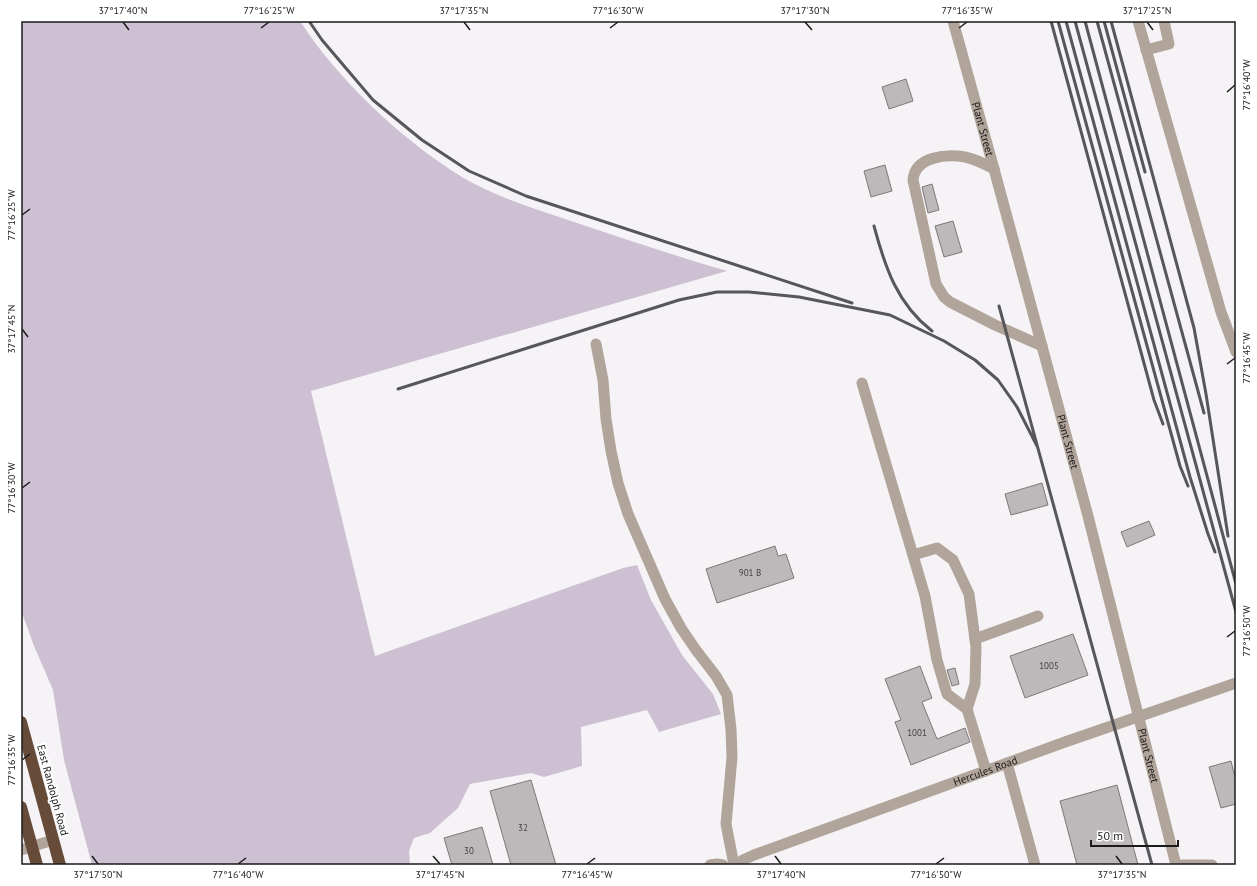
<svg xmlns="http://www.w3.org/2000/svg" width="1257" height="886" font-family="'PT Sans',sans-serif">
<style>
.green{fill:#cdc0d2}
.building{fill:#bdb8ba;stroke:#7d7879}
.lines{fill:none;stroke-linecap:round;stroke-linejoin:round}
.minor{stroke:#b1a49a;stroke-width:11}
.highway{stroke:#654b38;stroke-width:12}
.rail{stroke:#575658;stroke-width:3}
.ticks{fill:none;stroke:#1b1a1b;stroke-width:1.5}
.labels{text-anchor:middle;stroke-width:4;stroke-linejoin:round;paint-order:stroke}
.number-label{font-size:9px;fill:#444243}
.street-label{font-size:11px;fill:#1b1a1b;stroke:#fff}
.neatline{fill:none;stroke:#1b1a1b;stroke-width:1.5}
.ticks-label{font-size:10px;text-anchor:middle;fill:#1b1a1b}
</style>
<rect width="100%" height="100%" fill="#f6f3f7"/>
<path class="green" d="M21 21H300C338 80 402 140 462 177 499 199 543 211 583 225 631 241 679 257 727 271L311 391 375 656 623 568 637 565 651 600 682 655 713 694 721 714 659 732 647 710 581 727 582 766 544 777 531 773 470 784 458 808 430 833 414 838 409 851 410 865H92L64 760 53 690 34 646 21 610Z"/>
<path class="building" d="M906 79 913 101 889 109 882 87Z
M885 165 892 191 871 197 864 171Z
M932 184 939 210 928 213 922 187Z
M953 221 962 252 944 257 935 226Z
M1042 483 1048 505 1011 515 1005 494Z
M1149 521 1155 535 1127 547 1121 532Z
M775 546 778 556 786 554 794 578 717 603 706 569Z
M1073 634 1088 675 1025 698 1010 656Z
M920 666 932 698 922 702 937 739 965 728 970 742 911 765 895 722 901 720 885 679Z
M955 668 959 684 952 686 947 670Z
M1231 761 1236 781V804L1221 808 1209 767Z
M531 780 556 865H511L490 791Z
M1117 785 1138 865H1077L1060 801Z
M482 827 493 865H452L444 838Z"/>
<g class="lines">
<g class="minor">
<path id="s1" d="M953 21 994 169 1088 516 1176 865"/>
<path d="M1138 21 1221 312 1236 352"/>
<path d="M1146 50 1169 44 1164 21"/>
<path d="M994 169C985 164 975 159 965 157 947 154 915 156 913 180L936 284 944 297 950 302 995 325 1042 346"/>
<path d="M596 344 603 380 606 419 611 451 618 483 628 514 665 599 681 628 696 650 716 676 727 695 731 729 732 757 726 824 734 865"/>
<path d="M862 383 925 596 937 660 947 694 967 709 986 771"/>
<path d="M913 555 937 548 953 560 969 594 976 647 975 684 967 709"/>
<path d="M975 639 1038 616"/>
<path d="M1007 763 1035 865"/>
<path d="M21 850 53 840"/>
<path d="M710 865 717 864 723 865"/>
<path id="s2" d="M737 865 743 860 754 855 1065 742 1236 683"/>
<path d="M1182 865H1212"/>
</g>
<path class="highway" d="M21 722 60 865
M21 807 37 865"/>
<path class="rail" d="M309 21 322 40 373 100 422 140 469 171 526 196 852 303
M1051 21 1154 400 1163 424
M1058 21 1180 466 1188 486
M1066 21 1190 477 1208 534 1215 552
M1075 21 1236 612
M1085 21 1236 584
M1097 21 1204 413
M1104 21 1145 172
M1111 21 1194 328 1206 394 1228 536
M874 226C885 267 897 304 932 331
M999 306 1152 865
M398 389 679 300 717 292H749L799 297 890 315 944 341 975 360 998 380 1017 407 1037 446"/>
</g>
<path class="ticks" d="M123 22 129 30M464 22 470 30M805 22 812 30M1147 22 1153 30M261 28 269 22M610 28 618 22M959 28 967 22M1227 92 1235 85M22 215 30 209M22 329 28 337M1227 364 1235 358M22 488 30 482M1227 637 1235 631M22 760 30 754M92 856 98 864M433 856 440 864M775 856 781 864M1116 856 1122 864M238 864 246 858M587 864 595 858M936 864 944 858"/>
<g class="labels">
<g class="number-label">
<text x="750" y="576">901 B</text>
<text x="1049" y="669">1005</text>
<text x="917" y="736">1001</text>
<text x="523" y="831">32</text>
<text x="469" y="854">30</text>
</g>
<g class="street-label">
<text dy="4" stroke="none"><textPath href="#s1" startOffset="112">Plant Street</textPath></text>
<text dy="4" stroke="none"><textPath href="#s1" startOffset="436">Plant Street</textPath></text>
<text dy="4" stroke="none"><textPath href="#s1" startOffset="760">Plant Street</textPath></text>
<text dy="4" stroke="none"><textPath href="#s2" startOffset="266">Hercules Road</textPath></text>
<text transform="translate(53 790) rotate(75)" y="4">East Randolph Road</text>
</g>
</g>
<rect width="1257" height="886" fill="none" stroke="#ffffff" stroke-width="44"/>
<path d="M1091 840v6h87v-6" fill="none" stroke="#1b1a1b" stroke-width="2"/>
<text x="1097" y="840" font-size="12" fill="#1b1a1b" stroke="#ffffff" stroke-width="3" paint-order="stroke">50 m</text>
<rect x="22" y="22" width="1213" height="842" class="neatline"/>
<g class="ticks-label">
<text x="123" y="14">37°17'40"N</text>
<text x="269" y="14">77°16'25"W</text>
<text x="464" y="14">37°17'35"N</text>
<text x="618" y="14">77°16'30"W</text>
<text x="805" y="14">37°17'30"N</text>
<text x="967" y="14">77°16'35"W</text>
<text x="1147" y="14">37°17'25"N</text>
<text transform="translate(1246 85) rotate(-90)" y="4">77°16'40"W</text>
<text transform="translate(11 215) rotate(-90)" y="4">77°16'25"W</text>
<text transform="translate(11 329) rotate(-90)" y="4">37°17'45"N</text>
<text transform="translate(1246 358) rotate(-90)" y="4">77°16'45"W</text>
<text transform="translate(11 488) rotate(-90)" y="4">77°16'30"W</text>
<text transform="translate(1246 631) rotate(-90)" y="4">77°16'50"W</text>
<text transform="translate(11 760) rotate(-90)" y="4">77°16'35"W</text>
<text x="98" y="878">37°17'50"N</text>
<text x="238" y="878">77°16'40"W</text>
<text x="440" y="878">37°17'45"N</text>
<text x="587" y="878">77°16'45"W</text>
<text x="781" y="878">37°17'40"N</text>
<text x="936" y="878">77°16'50"W</text>
<text x="1122" y="878">37°17'35"N</text>
</g>
</svg>
